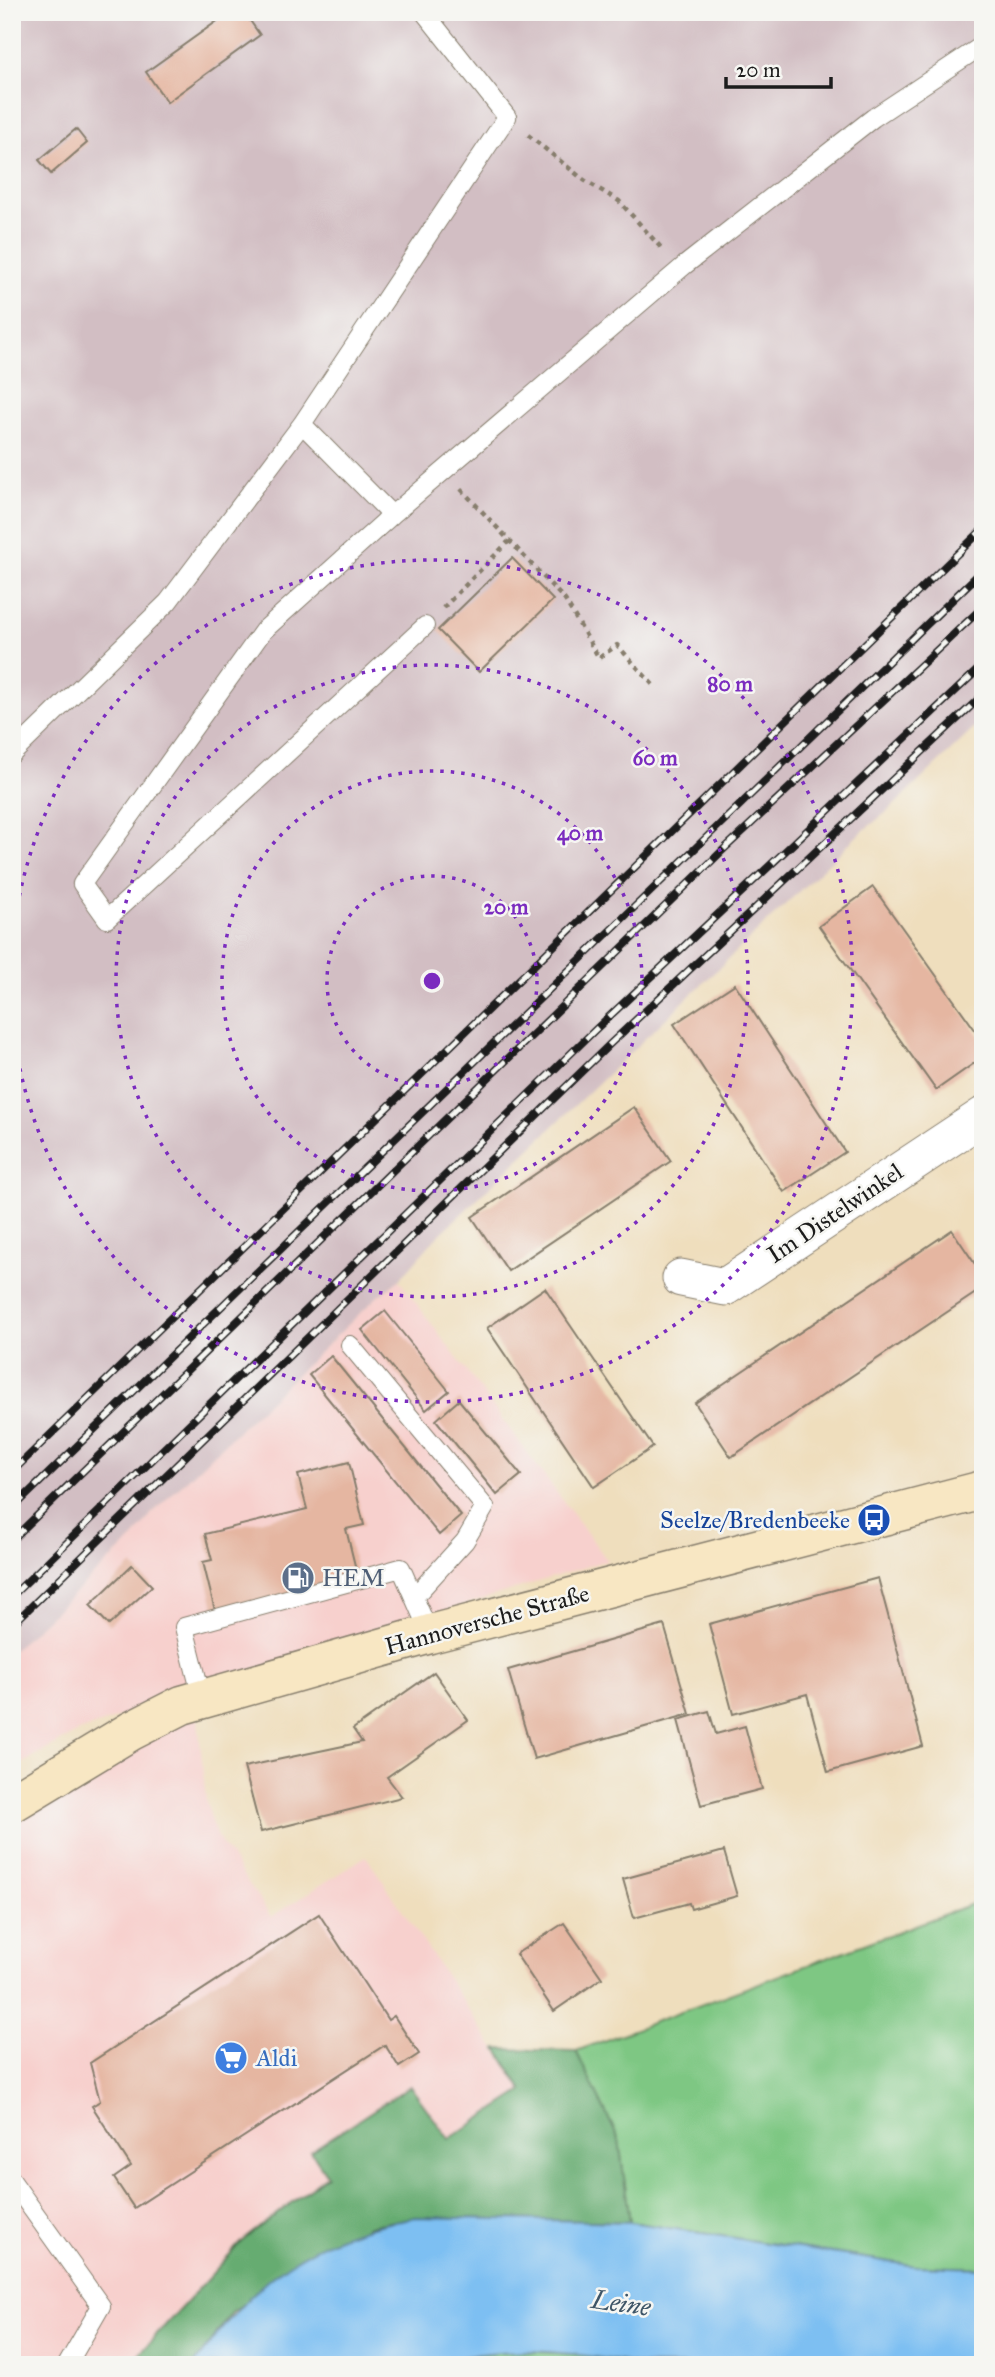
<svg xmlns="http://www.w3.org/2000/svg" width="995" height="2377" font-family="'IM FELL Great Primer',serif">
<style>
.built{fill:#f7d0cd}
.industrial{fill:#d2bec3}
.green{fill:#7ec783;stroke:#4d7250;stroke-width:2}
.forest{fill:#66ac71;stroke:#416446;stroke-width:2}
.water{fill:#7dbff2;stroke:#4c6e87;stroke-width:2}
.building{fill:#e5b6a1}
.lines{fill:none;stroke-linecap:round;stroke-linejoin:round}
.lane-casing{stroke:#867d6c;stroke-width:20}
.street-casing{stroke:#867d6c;stroke-width:39}
.secondary-casing{stroke:#867d6c;stroke-width:41}
.path{stroke:#867d6c;stroke-width:4.5;stroke-dasharray:5 5;stroke-linecap:butt}
.lane{stroke:#fff;stroke-width:18}
.street{stroke:#fff;stroke-width:37}
.secondary{stroke:#f8e7c3;stroke-width:38}
.rail-casing{stroke:#1c1c1c;stroke-width:8}
.rail{stroke:#f6f6f2;stroke-width:5;stroke-dasharray:16;stroke-linecap:butt}
.ring{fill:none;stroke:#7b2cbf;stroke-width:3.5;stroke-dasharray:3.5 7}
.labels{text-anchor:middle;stroke-width:5;stroke-linejoin:round;paint-order:stroke}
.street-label{font-size:24px;fill:#1c1c1c;stroke:#f6f6f2}
.transit-label{font-size:24px;fill:#164399;stroke:#f6f6f2;text-anchor:end}
.service-label{font-size:24px;fill:#4e5e75;stroke:#f6f6f2;text-anchor:start}
.shop-label{font-size:24px;fill:#366cbe;stroke:#f6f6f2;text-anchor:start}
.water-label{font-size:26px;font-style:italic;fill:#3e5567;stroke:#f6f6f2}
.centre{fill:#7b2cbf;stroke:#f6f6f2;stroke-width:3.5}
.ring-label{font-size:21px;text-anchor:middle;font-weight:bold;fill:#7b2cbf;stroke:#f6f6f2;stroke-width:5;stroke-linejoin:round;paint-order:stroke}
</style>
<rect width="100%" height="100%" fill="#f6f6f2"/>
<filter id="ink" filterUnits="userSpaceOnUse"><feTurbulence type="fractalNoise" baseFrequency=".0143" numOctaves="2"/><feDisplacementMap in="SourceGraphic" scale="14" xChannelSelector="R" yChannelSelector="G"/><feConvolveMatrix kernelMatrix="1 2 1 2 8 2 1 2 1" color-interpolation-filters="sRGB"/></filter>
<filter id="wash" filterUnits="userSpaceOnUse"><feTurbulence type="fractalNoise" baseFrequency=".00686" numOctaves="4" result="noise"/><feDisplacementMap in="SourceGraphic" scale="28" xChannelSelector="R" yChannelSelector="G"/><feGaussianBlur stdDeviation="1.57" result="paint"/><feColorMatrix in="noise" values="0 0 0 0 0 0 0 0 0 0 0 0 0 0 0 0 0 1.4 0 .05"/><feComposite in="paint" operator="in"/></filter>
<g filter="url(#wash)">
<rect width="100%" height="100%" fill="#efdebd"/>
<path class="built" d="M399 1280 607 1560 195 1690 206 1801 216 1835 271 1917 366 1856 523 2091 448 2139 411 2086 311 2151 327 2175 242 2241 129 2365H12V1809L193 1691 78 1732 12 1769V1651L135 1537 152 1513 377 1297Z"/>
<path class="industrial" d="M12 12H983V720L888 811 858 835 433 1241 399 1280 377 1297 152 1513 135 1537 12 1651Z"/>
<path class="green" d="M983 1900V2268L916 2266 630 2222 619 2140 576 2051Z
M505 2350 590 2355 641 2365H434L458 2357Z"/>
<path class="forest" d="M497 2049 576 2051 619 2140 630 2222 416 2217 369 2226 233 2311 194 2365H129L242 2241 327 2175 311 2151 410 2086 449 2139 523 2091Z"/>
<path class="water" d="M416 2217 630 2222 916 2266 983 2268V2365H641C573 2352 501 2342 434 2365H194C261 2274 303 2238 416 2217Z"/>
<g id="blocks">
<path class="building" d="M230 12H244L260 35 167 102 146 72Z
M76 129 87 143 51 174 39 160Z
M512 558 553 600 479 672 438 630Z
M873 887 983 1041V1057L936 1090 819 926Z
M735 984 845 1152 784 1192 674 1024Z
M634 1107 671 1161 508 1271 472 1217Z
M952 1230 983 1276V1288L731 1457 695 1403Z
M545 1288 653 1447 594 1487 487 1328Z
M385 1311 449 1391 426 1410 362 1330Z
M331 1356 461 1516 439 1535 309 1375Z
M459 1400 521 1475 497 1495 436 1420Z
M349 1462 364 1525 346 1529 360 1586 218 1623 203 1562 212 1560 205 1534 307 1509 298 1475Z
M132 1565 152 1586 109 1625 90 1605Z
M878 1578 923 1746 828 1772 807 1694 733 1714 709 1624Z
M664 1625 690 1714 534 1759 508 1670Z
M434 1672 468 1720 387 1777 402 1797 261 1832 244 1767 362 1742 353 1729Z
M709 1711 716 1734 745 1726 762 1789 701 1805 678 1720Z
M724 1851 737 1896 691 1909 689 1903 634 1918 623 1879Z
M319 1914 388 2020 394 2016 419 2054 399 2067 385 2045 134 2208 114 2178 131 2166 92 2106 100 2101 90 2063Z
M564 1923 602 1978 554 2011 516 1954Z"/>
</g>
</g>
<g filter="url(#ink)">
<use href="#blocks" fill-opacity="0" stroke="#867d6c" stroke-width="2"/>
<g class="lines">
<defs>
<path id="lane" d="M302 424 392 515 685 265 873 118 983 45
M392 515 263 631 82 884 107 919 425 626
M12 754 168 602 302 424 507 117 424 12
M350 1345 485 1507 465 1541 415 1596
M202 1698 184 1627 401 1568 430 1634
M12 2181 101 2306 67 2365"/>
<path id="street" d="M681 1278 725 1287 983 1116"/>
<path id="secondary" d="M12 1803 131 1731 182 1705 430 1634 983 1490"/>
</defs>
<use href="#lane" class="lane-casing"/>
<use href="#street" class="street-casing"/>
<use href="#secondary" class="secondary-casing"/>
<path class="path" d="M528 135 584 180 619 201 664 251
M461 489 565 600 599 658 617 645 654 686
M443 608 509 541"/>
<use href="#lane" class="lane"/>
<use href="#street" class="street"/>
<use href="#secondary" class="secondary"/>
<defs>
<path id="rail" d="M12 1472 983 529
M12 1509 983 570
M12 1540 723 850 983 607
M12 1596 596 1029 983 665
M12 1625 610 1044 983 695"/>
</defs>
<use href="#rail" class="rail-casing"/>
<use href="#rail" class="rail"/>
</g>
</g>
<g class="ring">
<circle cx="432" cy="981" r="105"/>
<circle cx="432" cy="981" r="210"/>
<circle cx="432" cy="981" r="316"/>
<path d="M12 948A421 421 0 1 1 12 1014"/>
</g>
<defs>
<symbol id="bus-disc" viewBox="-11 -11 22 22"><circle r="9.5" fill="#1a4fb4" stroke="#f6f6f2"/><path d="M-5-6H5V4H4V6H2V4H-2V6H-4V4H-5ZM-3.5-4V0h7V-4ZM-3.5 1.2v1.5H-2V1.2ZM2 1.2v1.5H3.5V1.2Z" fill="#fff"/></symbol>
<symbol id="fuel-disc" viewBox="-11 -11 22 22"><circle r="9.5" fill="#5c6f8a" stroke="#f6f6f2"/><path d="M-5.5-6h7V0h2V4h1.3V-2.5L3-4.5l.8-.8L6-3V5H2.5V1h-1V6h-7ZM-4.2-4.7v3.2H.2V-4.7Z" fill="#fff"/></symbol>
<symbol id="supermarket-disc" viewBox="-11 -11 22 22"><circle r="9.5" fill="#3f7fe0" stroke="#f6f6f2"/><path d="M-6-5.5h2.5l.6 2H6L4.5 2H-2.5L-4.4-4H-6ZM-1.5 3.2a1.3 1.3 0 1 0 .1 0ZM3 3.2a1.3 1.3 0 1 0 .1 0Z" fill="#fff"/></symbol>
</defs>
<g fill-rule="evenodd">
<use href="#bus-disc" x="855" y="1501" width="38" height="38"/>
<use href="#fuel-disc" x="279" y="1559" width="38" height="38"/>
<use href="#supermarket-disc" x="212" y="2039" width="38" height="38"/>
</g>
<g class="labels">
<g class="street-label">
<text transform="translate(835 1213) rotate(-34)" y="8">Im Distelwinkel</text>
<text transform="translate(487 1620) rotate(-15)" y="8">Hannoversche Straße</text>
</g>
<g class="transit-label">
<text x="850" y="1528">Seelze/Bredenbeeke</text>
</g>
<g class="service-label">
<text x="322" y="1586">HEM</text>
</g>
<g class="shop-label">
<text x="256" y="2066">Aldi</text>
</g>
<g class="water-label">
<text transform="translate(621 2303) rotate(8)" y="9">Leine</text>
</g>
</g>
<circle cx="432" cy="981" r="10" class="centre"/>
<g class="ring-label">
<text x="730" y="691">80 m</text>
<text x="655" y="765">60 m</text>
<text x="580" y="840">40 m</text>
<text x="506" y="914">20 m</text>
</g>
<rect width="995" height="2377" fill="none" stroke="#f6f6f2" stroke-width="42"/>
<path d="M726 77v10h105v-10" fill="none" stroke="#1c1c1c" stroke-width="3.5"/>
<text x="736" y="77" font-size="21" fill="#1c1c1c" stroke="#f6f6f2" stroke-width="5" paint-order="stroke">20 m</text>
</svg>
